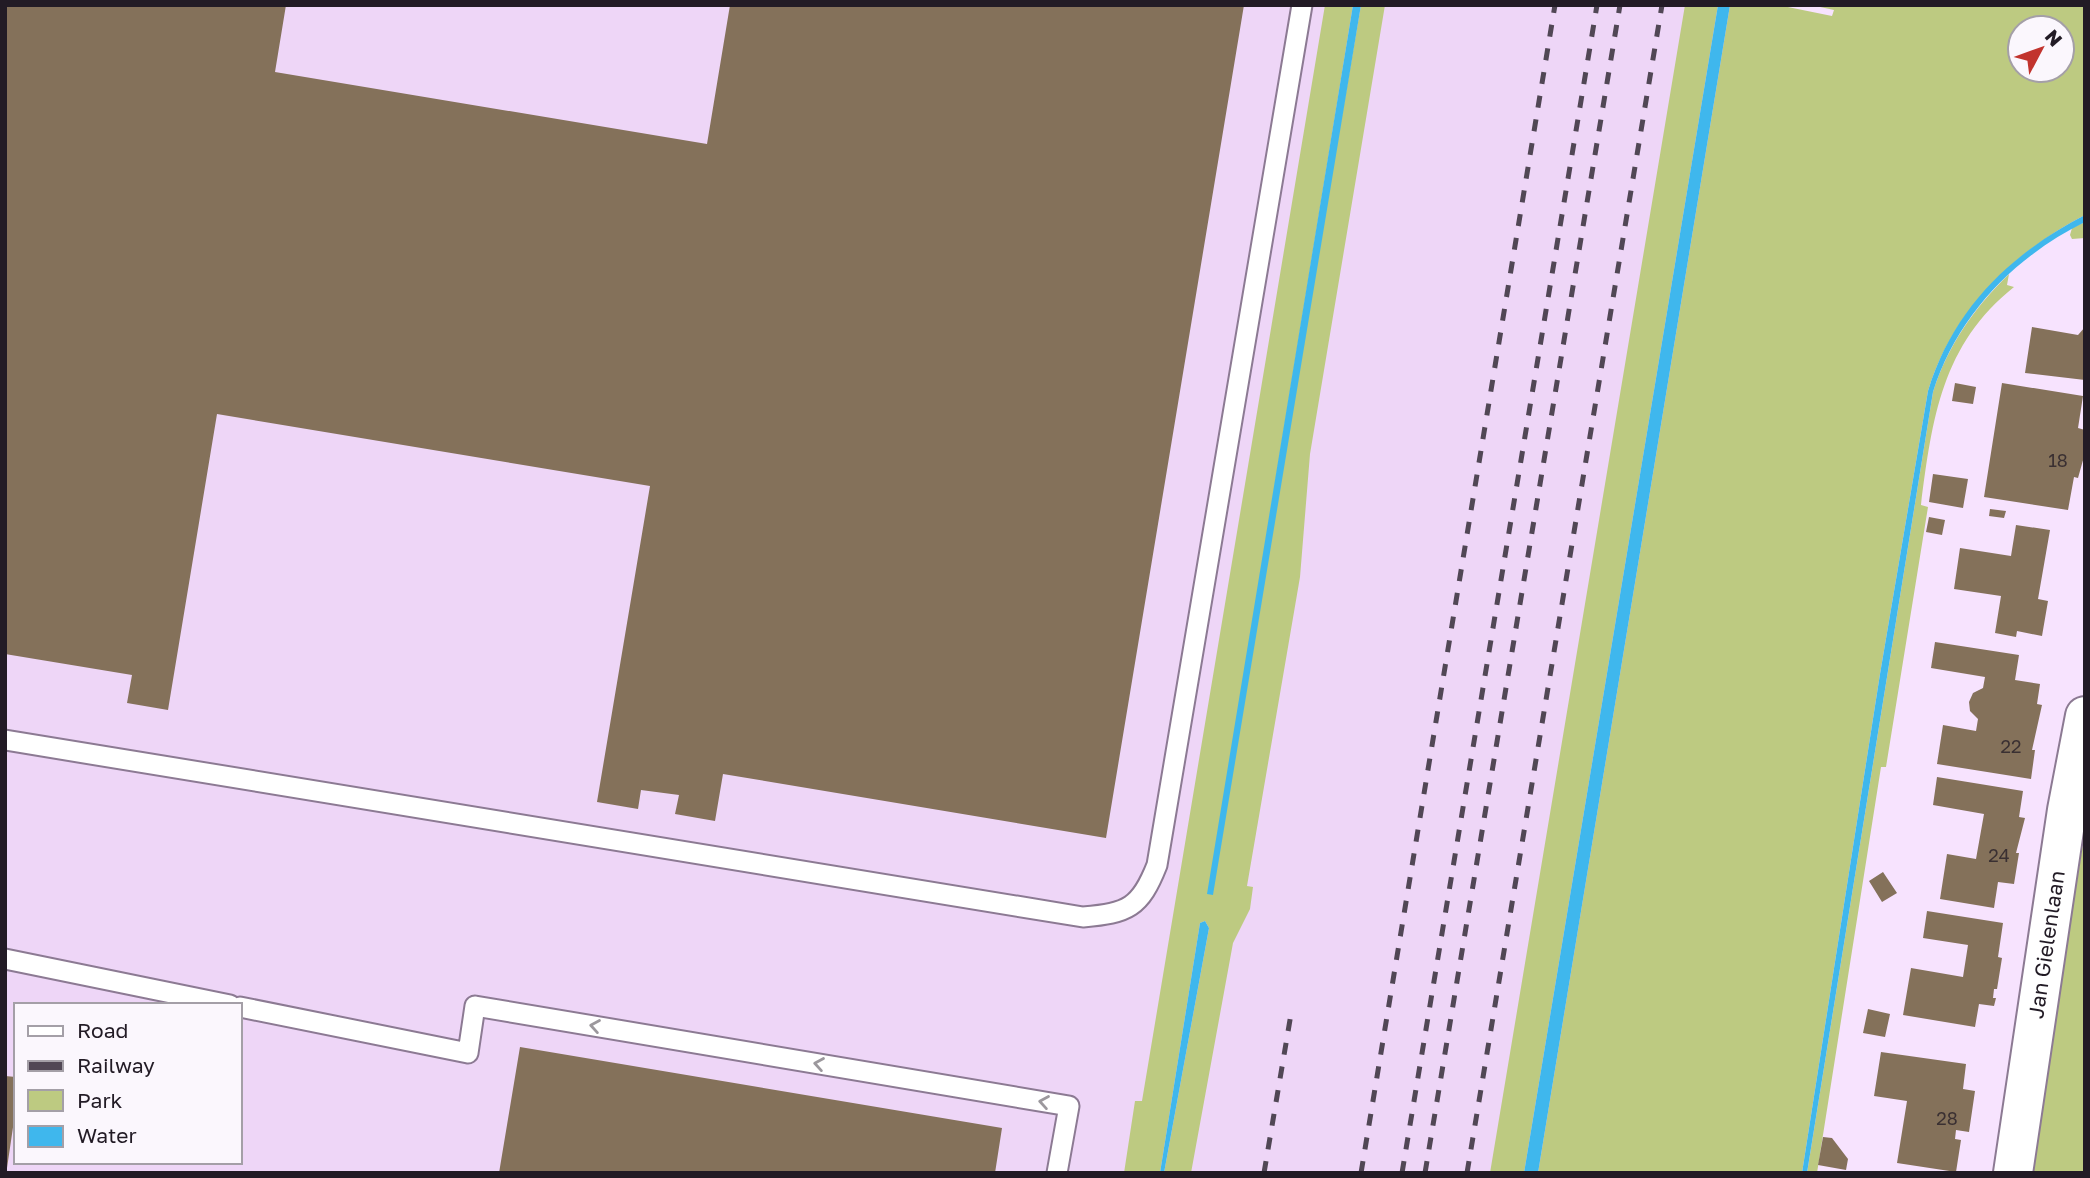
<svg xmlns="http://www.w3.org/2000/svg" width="2090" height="1178" font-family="'Golos Text',sans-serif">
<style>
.built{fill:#eed6f7;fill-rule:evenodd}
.green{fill:#bdca81;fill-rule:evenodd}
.water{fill:#3fb7ed}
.building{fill:#84715a}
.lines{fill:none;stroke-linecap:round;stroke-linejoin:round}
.service-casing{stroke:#8c7a93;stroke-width:23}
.minor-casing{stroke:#8c7a93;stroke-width:42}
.service{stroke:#fff;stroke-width:19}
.minor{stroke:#fff;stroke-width:38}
.rail{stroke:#514755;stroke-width:5;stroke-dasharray:12 12;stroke-linecap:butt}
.oneway{stroke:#9c989d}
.labels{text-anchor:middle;stroke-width:5;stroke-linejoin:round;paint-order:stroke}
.number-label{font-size:18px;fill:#3a3032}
.street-label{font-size:21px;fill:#221b25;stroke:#fbf7fd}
</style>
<rect width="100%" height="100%" fill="#f7e3fe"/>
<path class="built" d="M5 5H1737L1545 1173H5ZM16 1005H240V1162H16Z"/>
<path class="green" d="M1325 5H1353L1208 895 1361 5H1385L1310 454 1300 577 1247 886 1253 887 1250 909 1233 943 1191 1173H1164L1209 928 1205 921 1200 923 1160 1173H1124L1135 1101H1142Z
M1685 5H1718L1524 1173H1490Z
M1730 5H1778L1832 16 1834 10 1811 5H2085V215C2012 253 1952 312 1928 391L1880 674 1802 1173H1538ZM2020 28H2062V70H2020Z
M2085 222V238L2072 239 2070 235 2072 228Z
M2009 274 2007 285 2014 287C1942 344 1932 419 1921 505L1928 507 1886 767H1881L1817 1173H1807L1933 392C1948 345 1974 308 2009 274Z
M2085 831V1173H2030Z"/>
<path class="water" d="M1353 5H1361L1213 895 1207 894Z
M1718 5H1730L1538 1173H1524Z
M2085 215V222C2014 257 1957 316 1933 392L1807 1173H1802L1880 674 1928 391C1953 309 2010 254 2085 215Z
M1205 921 1209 928 1164 1173H1160L1200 923Z"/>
<path class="building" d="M5 5H286L275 72 707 144 730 5H1244L1106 838 723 774 715 821 675 814 679 795 641 790 638 809 597 802 650 486 217 414 168 710 127 703 132 675 5 654Z
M2032 327 2078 335 2085 327V380L2025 373Z
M1955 383 1976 387 1973 404 1952 401Z
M2002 383 2083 396 2078 428 2085 430V453L2078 478 2074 477 2068 510 1984 497Z
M1933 474 1968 479 1963 508 1929 502Z
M1990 509 2006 511 2004 518 1989 516Z
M1929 517 1945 520 1942 535 1926 532Z
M2016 525 2050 530 2038 599 2048 601 2042 636 2017 631 2016 637 1995 633 2001 596 1954 589 1960 548 2011 556Z
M1935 642 2019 655 2015 680 2040 684 2037 704 2042 705 2032 750H2035L2031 779 1937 764 1943 725 1976 731 1978 719 1970 711 1969 702 1973 693 1983 688 1985 677 1931 668Z
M1937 777 2023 791 2019 817 2025 818 2016 853H2019L2014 884 1998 882 1994 908 1940 899 1947 854 1976 859 1984 814 1933 805Z
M1883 872 1897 893 1882 902 1869 881Z
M1927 911 2003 923 1998 957 2002 958 1997 989H1994L1993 998H1996L1994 1006 1979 1004 1975 1027 1903 1015 1911 968 1963 977 1968 945 1923 938Z
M1868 1009 1890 1014 1885 1037 1863 1033Z
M520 1047 1002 1128 995 1173H499Z
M1881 1052 1966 1064 1963 1089 1975 1091 1969 1132 1956 1130 1955 1139 1961 1140 1956 1172 1897 1163 1907 1101 1874 1096Z
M5 1076 16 1077V1107L7 1168Z
M1823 1137 1832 1138 1848 1159 1846 1170 1818 1165Z"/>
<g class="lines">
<defs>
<path id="service" d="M5 740 1083 917C1128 913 1140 908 1157 865L1302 5
M5 959 230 1005
M240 1007 468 1053 475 1006 1069 1106 1057 1173"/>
<g id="minor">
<path id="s1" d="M2013 1173 2067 810 2085 716"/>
</g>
</defs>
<use href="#service" class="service-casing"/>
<use href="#minor" class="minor-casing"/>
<use href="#service" class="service"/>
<use href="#minor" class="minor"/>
<path class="rail" d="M1264 1173 1291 1014
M1361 1173 1555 5
M1402 1173 1597 5
M1425 1173 1620 5
M1467 1173 1662 5"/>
</g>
<defs><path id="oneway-chevron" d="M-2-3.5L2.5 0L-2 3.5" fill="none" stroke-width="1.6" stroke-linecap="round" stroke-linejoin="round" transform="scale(1.75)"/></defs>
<g class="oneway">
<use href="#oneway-chevron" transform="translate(595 1026) rotate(-170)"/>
<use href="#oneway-chevron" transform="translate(819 1064) rotate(-170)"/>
<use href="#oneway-chevron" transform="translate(1044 1102) rotate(-170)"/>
</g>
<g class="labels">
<g class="number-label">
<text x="2058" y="467">18</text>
<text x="2011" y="753">22</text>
<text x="1999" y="862">24</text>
<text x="1947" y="1125">28</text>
</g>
<g class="street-label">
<text dy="7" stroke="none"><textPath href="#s1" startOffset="231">Jan Gielenlaan</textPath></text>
</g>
</g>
<rect width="2090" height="1178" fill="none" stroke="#221b25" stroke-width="14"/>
<rect x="14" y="1003" width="228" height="161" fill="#fbf7fd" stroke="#a49fa7" stroke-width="2"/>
<rect x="28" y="1026" width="35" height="10" fill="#ffffff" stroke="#a49fa7" stroke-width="2"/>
<text x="77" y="1038" font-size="21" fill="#221b25">Road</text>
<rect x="28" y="1061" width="35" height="10" fill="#514755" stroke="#a49fa7" stroke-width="2"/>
<text x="77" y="1073" font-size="21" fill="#221b25">Railway</text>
<rect x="28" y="1090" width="35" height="21" fill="#bdca81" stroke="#a49fa7" stroke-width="2"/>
<text x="77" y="1108" font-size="21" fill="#221b25">Park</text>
<rect x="28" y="1126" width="35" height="21" fill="#3fb7ed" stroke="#a49fa7" stroke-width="2"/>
<text x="77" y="1143" font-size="21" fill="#221b25">Water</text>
<g transform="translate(2041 49) rotate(49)"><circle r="33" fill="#fbf7fd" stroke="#a49fa7" stroke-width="2"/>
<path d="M0-5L12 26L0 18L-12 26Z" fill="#c2342e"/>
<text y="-10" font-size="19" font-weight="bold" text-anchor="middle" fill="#221b25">N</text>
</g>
</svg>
